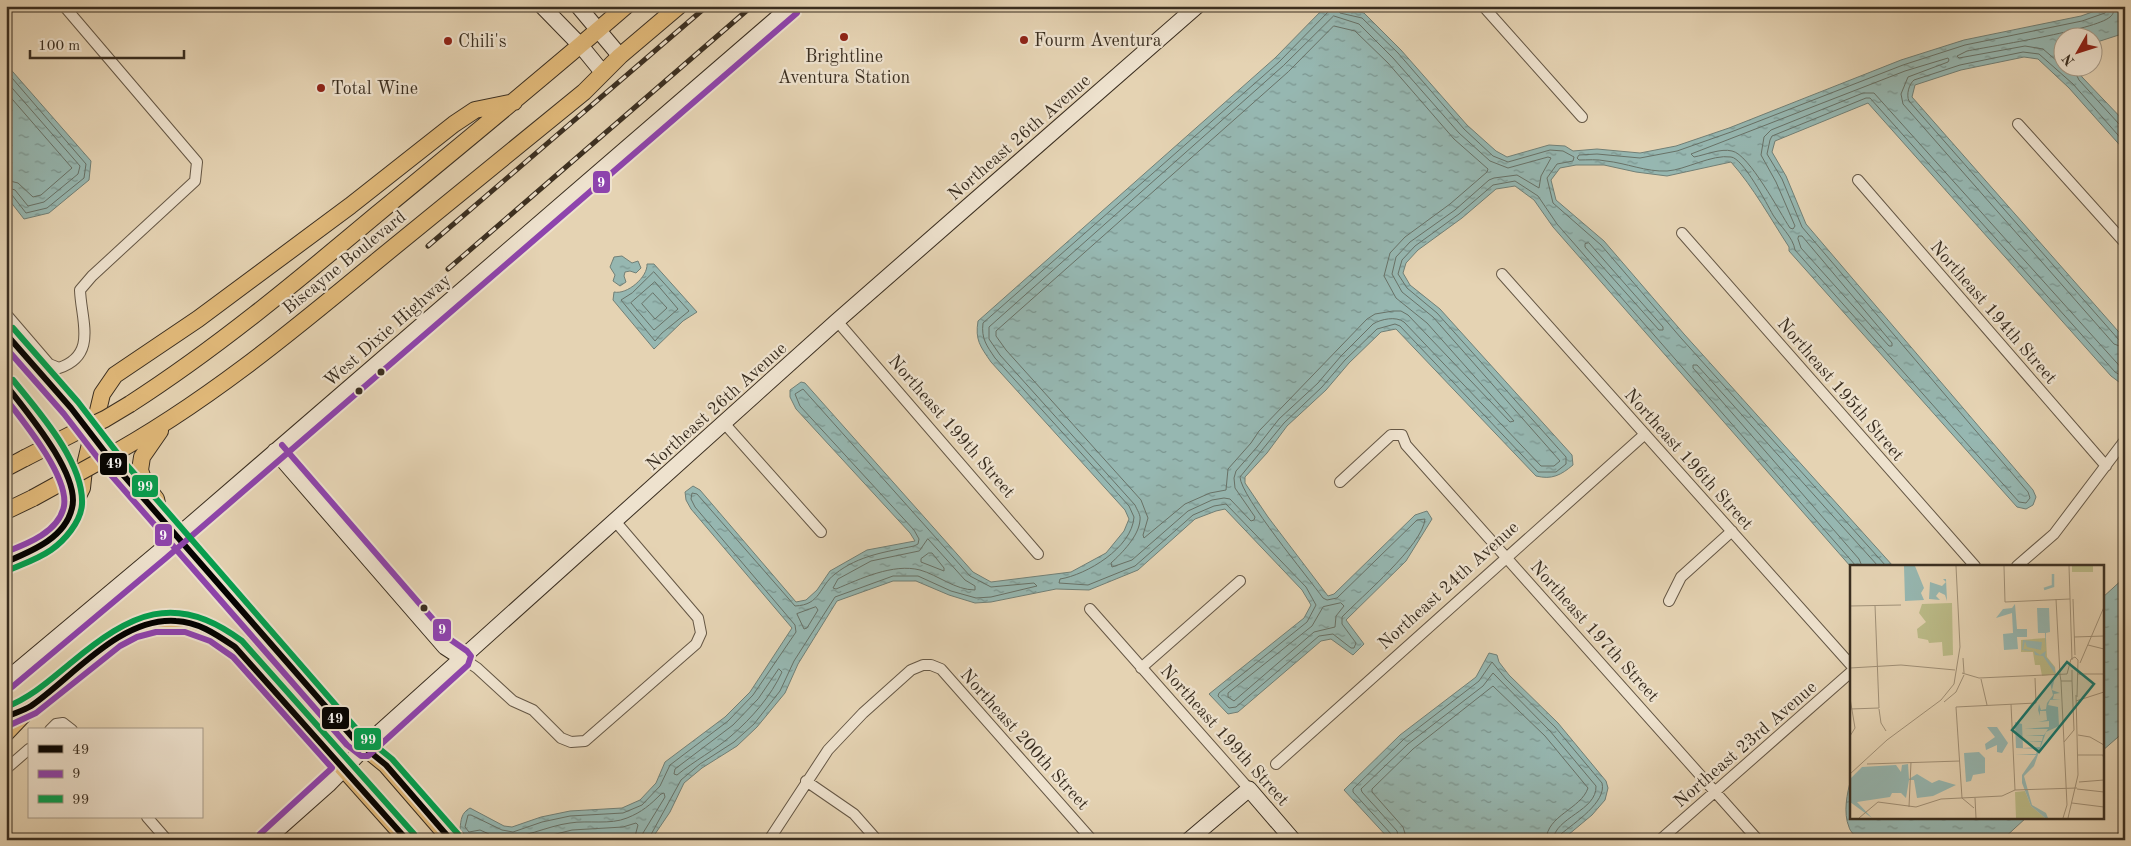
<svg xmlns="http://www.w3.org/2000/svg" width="2131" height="846" font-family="'Old Standard TT',serif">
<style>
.water{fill:url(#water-ripples);stroke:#718077}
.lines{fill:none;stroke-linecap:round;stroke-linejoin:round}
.shore{stroke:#687268;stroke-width:1}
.street-casing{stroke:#655745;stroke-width:12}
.secondary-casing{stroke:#3a2e20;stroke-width:17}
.primary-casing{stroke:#3a2e20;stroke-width:18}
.street{stroke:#eee2ce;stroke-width:10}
.secondary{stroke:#eee2ce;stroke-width:15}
.primary{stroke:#e2ba7a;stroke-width:16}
.rail-casing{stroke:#3a2e20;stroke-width:5}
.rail{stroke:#eee2ce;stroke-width:3;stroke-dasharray:9;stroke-linecap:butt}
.primary-bridge-casing{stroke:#3a2e20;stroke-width:18;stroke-linecap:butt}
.primary-bridge{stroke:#e2ba7a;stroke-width:16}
.bus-1-casing{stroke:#eee2ce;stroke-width:10}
.bus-2-casing{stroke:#eee2ce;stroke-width:10}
.bus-3-casing{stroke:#eee2ce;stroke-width:10}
.bus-1{stroke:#000;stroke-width:6}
.bus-2{stroke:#8e44ad;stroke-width:6}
.bus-3{stroke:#03a04f;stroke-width:6}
.poi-dot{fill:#8f2418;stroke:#eee2ce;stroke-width:2}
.bus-dot{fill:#3a2e20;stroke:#eee2ce;stroke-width:2}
.labels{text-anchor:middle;stroke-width:4.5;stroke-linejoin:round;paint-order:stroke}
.poi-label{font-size:18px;fill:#3a2e20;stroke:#eee2ce;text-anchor:start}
.street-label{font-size:18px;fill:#3a2e20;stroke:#eee2ce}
.inset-river{fill:none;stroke:#96b7b1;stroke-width:2.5}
.inset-road{fill:none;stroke:#a19178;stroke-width:1}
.view{fill:#0f766e;fill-opacity:0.15;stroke:#0f766e;stroke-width:2.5}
.inset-edge{fill:none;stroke:#3a2e20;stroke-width:2.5}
.line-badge{stroke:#eee2ce;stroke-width:2}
.badge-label{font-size:14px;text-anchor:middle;font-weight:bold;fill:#fff}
</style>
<defs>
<pattern id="water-ripples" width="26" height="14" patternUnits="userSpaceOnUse" patternTransform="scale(1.25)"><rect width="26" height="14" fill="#96b7b1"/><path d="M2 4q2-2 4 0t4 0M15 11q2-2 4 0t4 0" fill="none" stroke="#7b9590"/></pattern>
</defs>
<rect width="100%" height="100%" fill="#e5d3b3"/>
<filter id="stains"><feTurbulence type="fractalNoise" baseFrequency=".004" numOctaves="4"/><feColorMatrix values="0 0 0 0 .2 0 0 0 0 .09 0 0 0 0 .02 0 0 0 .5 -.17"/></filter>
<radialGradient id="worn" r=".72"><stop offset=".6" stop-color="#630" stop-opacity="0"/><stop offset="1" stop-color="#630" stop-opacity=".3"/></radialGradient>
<path class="water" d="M1332 6 1364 13 1401 50 1467 125 1496 151 1507 157 1549 145 1565 146 1573 151 1597 149 1640 153 1676 146 1729 128 1901 60 1964 40 2081 16 2109 6H2125V33L2094 43V38H2064V68H2077L2082 77 2125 122V151L2069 88 2038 59 2024 57 1961 70 1915 85 1912 97 2125 339V383L2119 382 2111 376 1868 103 1775 141 1772 152 1786 176 1806 224 2033 490 2036 497 2033 505 2026 509 2017 507 1789 251V247C1770 218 1754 188 1731 162L1667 176 1636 172 1604 165H1576L1560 168 1551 180 1556 200 1604 241 1684 334 1893 566 1851 567 1553 227 1534 200 1515 186 1496 189 1462 218 1418 250 1406 263 1403 273 1410 285 1440 309 1572 455 1573 465C1561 475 1552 480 1536 476L1396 329 1381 332 1349 363 1326 390 1287 426 1267 453 1245 477V483L1268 517 1328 596 1334 594 1415 515 1427 511 1432 519 1406 561 1346 620 1364 644 1353 655 1331 639 1321 641 1238 712 1228 714 1209 694 1304 618 1311 605 1302 590 1225 509 1216 511 1195 519 1138 570 1089 590 1056 589 991 602 975 603 949 595 916 581H893L837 601 798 664 785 693 757 727 737 746 702 768 684 783 670 812 651 840H490L479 835 469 840 460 829C461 820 461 813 470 808L504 826 512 827 541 817 570 811 622 808 640 800 656 783 665 762 725 717 750 692 792 628 691 509 686 500 685 492 693 486 700 490 796 602 806 600 817 590 830 571 867 550 915 541 910 533 796 409 790 397V390L801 382 805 383 973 572 991 582 1071 572 1106 553 1124 531 1129 519 1125 510 991 362C980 346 975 340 978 321L1275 58 1324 8Z
M6 64 91 161 89 180 49 213 24 219 6 196Z
M622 256 632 263 638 261 641 268 636 273 630 271 625 272 624 276 626 282 620 286 613 281 615 275 610 267 614 257Z
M647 264H654L697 312 683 321 654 349 613 300 614 292C627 295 648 277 647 264Z
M2125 577V731L2102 751V598Z
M1489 653 1497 655 1499 662 1509 675 1558 723 1606 781 1608 788 1605 800 1592 815 1562 840H1390L1344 790 1400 735 1476 677Z
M1851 779V817H2027L2002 840H1859C1856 836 1850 832 1849 827 1843 813 1847 793 1851 779Z"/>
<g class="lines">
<path class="shore" d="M1329 6 1328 12 1279 62 983 323C981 339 987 346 995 358L1129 506 1134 517C1132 548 1086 575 1060 579L1059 583 1088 585 1135 566 1193 515 1214 506 1226 504 1306 587 1316 605 1307 622 1219 693 1218 696 1229 708 1236 707 1319 636 1333 634 1351 648H1354L1356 643 1342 624V617C1361 597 1423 545 1425 519L1417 520 1337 598 1327 600 1323 598C1308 577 1241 497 1240 477L1284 423 1322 387 1345 360 1377 329 1395 324 1400 326 1538 472H1556L1566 464V457L1437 313 1407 288 1398 274 1402 260 1415 246 1459 214 1493 185 1515 181 1538 196 1557 224 1856 566
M1337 6 1340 13 1362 18 1398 53 1464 129 1493 156 1508 162 1550 150 1563 151 1574 157 1573 161 1557 164 1547 178 1553 203 1601 245 1681 338 1886 566
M2108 6 2105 13 2082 21 1965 45 1903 65 1731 132 1677 151 1640 158 1597 154 1579 155 1577 158 1579 160C1588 160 1597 159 1606 161 1626 163 1646 172 1667 171 1685 170 1712 154 1731 157 1743 158 1767 204 1773 215 1780 226 1793 237 1795 250L2019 502 2026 503 2030 498 2028 492 1802 227 1782 179 1767 154 1770 140 1772 136 1866 98H1870L2115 372 2125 378
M1334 16 1359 24 1393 58 1459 133 1490 161 1508 168 1548 157 1551 158 1541 176 1539 188 1517 175 1494 178 1489 180 1455 210 1410 242 1396 257 1392 274 1402 292 1433 317 1560 461 1554 466H1541L1404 322C1396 316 1381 319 1373 324L1341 356 1318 383 1279 419 1257 447 1236 471 1234 478 1235 488 1255 517 1254 520 1251 521 1230 499 1224 498 1212 500 1188 511 1132 560 1112 567 1111 563C1122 553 1139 536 1140 520 1141 515 1137 510 1135 505L1000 355 989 339V327L1283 66Z
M1334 26 1355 31 1388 63 1454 139 1488 169 1487 172 1450 204 1405 237 1390 253 1384 276 1396 298 1427 323 1514 421 1510 422 1408 315 1401 311H1393L1375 314 1367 319 1259 431 1251 443 1228 469 1226 490 1210 493 1185 504 1144 538 1143 535 1148 518 1141 500 1006 350 996 336V331L1288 72Z
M2064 67 2043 49 2025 46 1959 58 1957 56 1967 51C1992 46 2095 30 2110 17 2114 14 2114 10 2114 6
M2073 68 2079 80 2119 124 2125 126
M6 71 86 164 84 178 47 208 26 213 12 195 6 193
M6 81 80 166 78 174 44 202 28 206 15 190 6 187
M6 92 72 168 41 195 33 197 18 183 6 180
M2125 143 2073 84 2039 54 2023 52 1960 65 1914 80C1909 84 1906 95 1909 101L2119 340 2125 342
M1799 236H1802L1892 343V346H1889L1801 248 1798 239Z
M1589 243 1663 327V330H1659L1585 247V244Z
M654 272 689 311 662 333 655 341 621 300 632 293Z
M655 282 678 309 654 330 631 303Z
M653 293 667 308 655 319 642 304Z
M2125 348 2114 344 1903 104 1901 94 1908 77 1948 62 1949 60 1948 58 1905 71 1691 154 1694 157C1705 155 1721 148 1732 151 1749 154 1780 213 1790 228L1793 229 1795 226 1776 182 1761 155 1764 137 1771 130 1863 93H1874L2125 372
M928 539 965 580 975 586V590C955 590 938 575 920 570 893 563 860 579 836 589L833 588 838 579 871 561 919 551Z
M929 553H932L944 568V571L921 562V559Z
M1862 566 1859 559 1693 368V365H1697L1878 566
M1341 603 1344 606 1336 616 1335 627 1314 632 1234 701 1228 697V693L1312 626 1323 607Z
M816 607 818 610 807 628 804 629 797 614Z
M779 669 782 672C771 696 752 718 731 736 715 750 694 761 677 775L674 774 675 769 733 725 758 699Z
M491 840 489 834 480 830 469 832 465 827 468 815H471L502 830 513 832 542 822 570 816 623 813 642 805 660 786 670 765 728 721 753 695 796 632 795 625 695 507 691 499 692 493 697 494 795 606C821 605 819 586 835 574 859 555 886 552 914 546L918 544 919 539 914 530 800 406 795 394 803 389 970 576 991 587 1034 583 1037 586 991 597 976 598 951 591 918 576H893L835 597 794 661 780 691 754 724 734 742 700 764 681 780 648 840
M497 840 499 837C522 840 546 826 570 823 588 820 610 825 627 818 642 812 650 805 661 794L664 793 665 797 643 833 641 840
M532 840 572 830 623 827 636 823 638 825 634 840
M1393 840 1392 835 1353 792V789L1404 739 1479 681 1492 662 1506 679 1555 727 1602 783C1607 802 1574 823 1561 834L1560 840
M1399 840 1397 831 1362 792 1361 789 1408 744 1483 686 1493 673 1550 731 1596 786C1597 811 1555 817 1553 840
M1407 840 1403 827 1372 792V789L1413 749 1493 686 1545 736 1588 788C1581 809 1547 815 1546 840"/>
<defs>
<path id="street" d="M1483 6 1582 117
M2018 124 2125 243
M1858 180 2106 466
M1682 233 1975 566
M1502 274 1851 665
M6 314 49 364 59 368C98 355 81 320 80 290L92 276 195 181 197 162 64 6
M837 321 1038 554
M724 423 821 532
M1340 482 1391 435H1402L1406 445 1758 840
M2017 566 2054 534 2125 440
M1669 601 1681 577 1732 531
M1090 609 1249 789
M462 658 477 668 513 701 533 710 561 738 571 742 585 741 696 644 701 633 698 618 615 521
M1141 668 1240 581
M50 730 56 724 63 723 72 730
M1276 764 1645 434
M6 769 29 749
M806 781 854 814 877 840
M147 817 167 840
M769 840 828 750 863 713 911 670 923 665H931L941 669 1092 840
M1660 840 1851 672"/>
<path id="secondary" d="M542 6 581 46 603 73
M578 6 620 56
M6 334 86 428
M6 385C28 413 51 440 66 473 70 482 71 494 73 503
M275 451 445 647 462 658
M6 680 160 551 791 6
M266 840 328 785 382 730 837 321 1197 6
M1189 840 1249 789 1293 840
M2123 840 2125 838"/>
<path id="primary" d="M130 404C217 348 296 282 376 215 460 146 544 77 626 6
M160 431 142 457 140 470 145 485 156 499 160 517
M108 457 146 500
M102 460C203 405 290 333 378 260 446 204 515 148 584 92L620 56 679 6
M6 468 25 458
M6 511 33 498
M6 562 44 544 56 535 65 522 82 488 84 469 102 394 115 375 198 319 350 206 454 124 475 110 514 102
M205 567 354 739 386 765 451 840
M6 717C14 713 24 711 31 706 95 662 151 577 235 647L407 840
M6 733 27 711"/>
</defs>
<use href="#street" class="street-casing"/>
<use href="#secondary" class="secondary-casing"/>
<use href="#primary" class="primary-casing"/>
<use href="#street" class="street"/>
<use href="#secondary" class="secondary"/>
<use href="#primary" class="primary"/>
<defs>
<path id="rail" d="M428 246 707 6
M448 269 752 6"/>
</defs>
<use href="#rail" class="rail-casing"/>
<use href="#rail" class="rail"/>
<defs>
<path id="primary-bridge" d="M108 457 86 428 105 419 130 404
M25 458 78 431
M33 498 102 460
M160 517 205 567"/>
</defs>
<use href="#primary-bridge" class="primary-bridge-casing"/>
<use href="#primary-bridge" class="primary-bridge"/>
<defs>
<path id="bus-1" d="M6 334 71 408 118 469 354 739 386 765 451 840
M6 385C26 411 81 475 72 508 65 538 32 551 6 562
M6 717C14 713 23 711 31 706 73 677 120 617 176 621 199 622 217 635 235 647L407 840"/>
<path id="bus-2" d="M6 348 64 414 111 475 347 745 361 756H368L468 665 471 656 467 651 451 640 282 445
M6 399C24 422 69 477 64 506 59 532 27 544 6 552
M12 687 166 558 797 13
M10 725 36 713 120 646 137 637 156 632H185L210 641 233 657 332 768 260 834"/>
<path id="bus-3" d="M13 328 78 402 125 463 360 733 392 759 458 834
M9 570C23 564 38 559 51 550 64 541 81 522 82 504 84 462 38 411 13 380
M6 707C32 697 51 679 72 662 130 614 175 590 242 641L414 834"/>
</defs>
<use href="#bus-1" class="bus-1-casing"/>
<use href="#bus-2" class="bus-2-casing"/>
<use href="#bus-3" class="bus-3-casing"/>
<use href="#bus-1" class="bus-1"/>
<use href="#bus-2" class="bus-2"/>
<use href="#bus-3" class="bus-3"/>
</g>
<g class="poi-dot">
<circle cx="844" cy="37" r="5"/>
<circle cx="1024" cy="40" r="5"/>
<circle cx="448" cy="41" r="5"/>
<circle cx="321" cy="88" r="5"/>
</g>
<g class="bus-dot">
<circle cx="381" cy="372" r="4.5"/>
<circle cx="359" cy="391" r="4.5"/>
<circle cx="424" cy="608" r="4.5"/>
</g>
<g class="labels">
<g class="poi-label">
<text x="1034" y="46">Fourm Aventura</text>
<text x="458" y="47">Chili's</text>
<text x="844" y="62" text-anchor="middle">Brightline<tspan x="844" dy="21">Aventura Station</tspan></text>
<text x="331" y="94">Total Wine</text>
</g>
<g class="street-label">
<text transform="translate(1019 137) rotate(-41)" y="6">Northeast 26th Avenue</text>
<text transform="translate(344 262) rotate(-39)" y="6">Biscayne Boulevard</text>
<text transform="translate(1994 312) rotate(49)" y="6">Northeast 194th Street</text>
<text transform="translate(387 330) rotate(-41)" y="6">West Dixie Highway</text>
<text transform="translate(1841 389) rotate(49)" y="6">Northeast 195th Street</text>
<text transform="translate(716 406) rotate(-42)" y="6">Northeast 26th Avenue</text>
<text transform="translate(952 426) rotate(49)" y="6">Northeast 199th Street</text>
<text transform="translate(1689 459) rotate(48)" y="6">Northeast 196th Street</text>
<text transform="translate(1448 585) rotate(-42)" y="6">Northeast 24th Avenue</text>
<text transform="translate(1595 631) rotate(48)" y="6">Northeast 197th Street</text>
<text transform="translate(1225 735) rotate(48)" y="6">Northeast 199th Street</text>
<text transform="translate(1025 739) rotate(48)" y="6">Northeast 200th Street</text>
<text transform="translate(1745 744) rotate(-41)" y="6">Northeast 23rd Avenue</text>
</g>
</g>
<g transform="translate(1850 565)">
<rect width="254" height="254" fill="#e5d3b3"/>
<path d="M222 1H243V7H222ZM102 38 103 90 93 91 92 77 79 78 78 75 68 73 67 64 76 57 69 48 72 39ZM196 73 197 92 205 102 206 109 192 111 190 100H185L183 87H171V75ZM175 226 181 241 195 253H166L165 227Z" fill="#bb8"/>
<path d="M54 1H65L74 23 71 28 74 35 55 36ZM93 14H96L97 36 95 30 89 27 86 31 90 35 79 34 80 17 92 21 96 17ZM165 39 167 64H177V72H167L168 84 154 85 153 69 163 68 162 48 146 53 153 44 162 43ZM187 43H199L200 67 196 68V86L195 91 205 103V109L193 91 185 90 184 86 190 90 196 86 195 68H188ZM173 75 192 77 191 85 177 82 175 76 173 85 175 84 183 86 172 85ZM205 112 202 125 210 128 204 129 203 134H211L200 135 198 140 208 142 209 161 196 167 184 201 174 211 182 240 196 248 198 253H195L181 241 172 218V210L186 190H165L186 189 188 184 166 183 165 157 172 159 173 183 190 182 191 177H177L192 176 193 171 175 170H194L198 164H174L199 162V156L188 157 197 155 196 146H190V151L188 145 189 139 191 145 196 144 197 138 203 130 200 118ZM137 162H147L158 178 152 188 147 187V180L136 185 135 179 145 172ZM129 187 135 193V208L123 210 121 216 116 217 114 188ZM58 199 59 214 67 209 82 218 89 215 106 220 83 231 67 233 64 215H59L56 233 51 228H42L40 232 7 237 22 253 0 237V214L12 202 46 200 51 207 52 200Z" fill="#96b7b1"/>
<path class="inset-river" d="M194 24 203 21V9"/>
<path class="inset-road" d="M154 1 155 37 220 34M219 1 222 95M206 34 210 110M223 34 225 90M25 40 29 143M0 41 51 40M224 72 254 71M238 80 254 84M113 93 114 108M230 98 254 42M0 103 51 100 105 105M112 108 129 113 217 109 221 94 225 92 228 95 227 132M227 109H254M210 110 211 116H222V105M131 114 137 140M211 116 217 240 213 253M0 133 5 163 0 171M226 136 254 127M94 137 106 127 114 110M161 139 165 225M0 144 29 143M29 144 31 158 36 166M228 170 240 172 254 180M214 177 224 165 222 116M228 190H253L254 195M17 199 110 196M0 209 37 175 91 135 104 119 110 82 106 1M229 217 254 215M227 224 254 227M125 233 126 253M222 238 254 242M59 242 61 197M124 243 112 233 106 142 186 138 185 113M9 253 28 237 66 242 91 234 152 231 165 225 227 223M218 253 228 210 226 130"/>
<path class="view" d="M217 97 244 119 189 187 162 165Z"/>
<rect width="254" height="254" class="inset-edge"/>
</g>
<g class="line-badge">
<rect x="592" y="170" width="19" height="24" rx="5" fill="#8e44ad"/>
<rect x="99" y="452" width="29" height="24" rx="5" fill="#000"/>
<rect x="131" y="474" width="28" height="24" rx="5" fill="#03a04f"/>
<rect x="154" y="523" width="19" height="24" rx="5" fill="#8e44ad"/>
<rect x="432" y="618" width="20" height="24" rx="5" fill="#8e44ad"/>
<rect x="321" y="706" width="29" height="24" rx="5" fill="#000"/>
<rect x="353" y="727" width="29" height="24" rx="5" fill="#03a04f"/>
</g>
<g class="badge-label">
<text x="601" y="187">9</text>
<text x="114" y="468">49</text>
<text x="145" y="491">99</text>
<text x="163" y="540">9</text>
<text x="442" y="634">9</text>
<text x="335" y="723">49</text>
<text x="368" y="744">99</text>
</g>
<rect width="2131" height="846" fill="none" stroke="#e5d3b3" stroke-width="25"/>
<rect x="8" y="8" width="2116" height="831" fill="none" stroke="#3a2e20" stroke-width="2.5"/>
<rect x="12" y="12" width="2106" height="821" fill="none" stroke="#3a2e20"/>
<rect x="28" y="728" width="175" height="90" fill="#eee2ce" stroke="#a69a88"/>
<rect x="38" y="745" width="25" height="8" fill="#000000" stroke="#a69a88"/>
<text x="72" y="754" font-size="15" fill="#3a2e20">49</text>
<rect x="38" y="770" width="25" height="8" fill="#8e44ad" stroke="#a69a88"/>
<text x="72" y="778" font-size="15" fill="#3a2e20">9</text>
<rect x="38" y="795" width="25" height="8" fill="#03a04f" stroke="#a69a88"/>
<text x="72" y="804" font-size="15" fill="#3a2e20">99</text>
<g transform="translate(2078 52) rotate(231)"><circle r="24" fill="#eee2ce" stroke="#a69a88"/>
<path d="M0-4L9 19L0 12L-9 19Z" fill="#8f2418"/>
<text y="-8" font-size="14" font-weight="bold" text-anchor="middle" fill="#3a2e20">N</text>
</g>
<path d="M30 50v8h154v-8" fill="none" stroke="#3a2e20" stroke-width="2.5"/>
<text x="38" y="50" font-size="15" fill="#3a2e20" stroke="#eee2ce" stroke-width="4" paint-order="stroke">100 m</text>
<rect width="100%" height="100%" filter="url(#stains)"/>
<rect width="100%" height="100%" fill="url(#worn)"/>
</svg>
